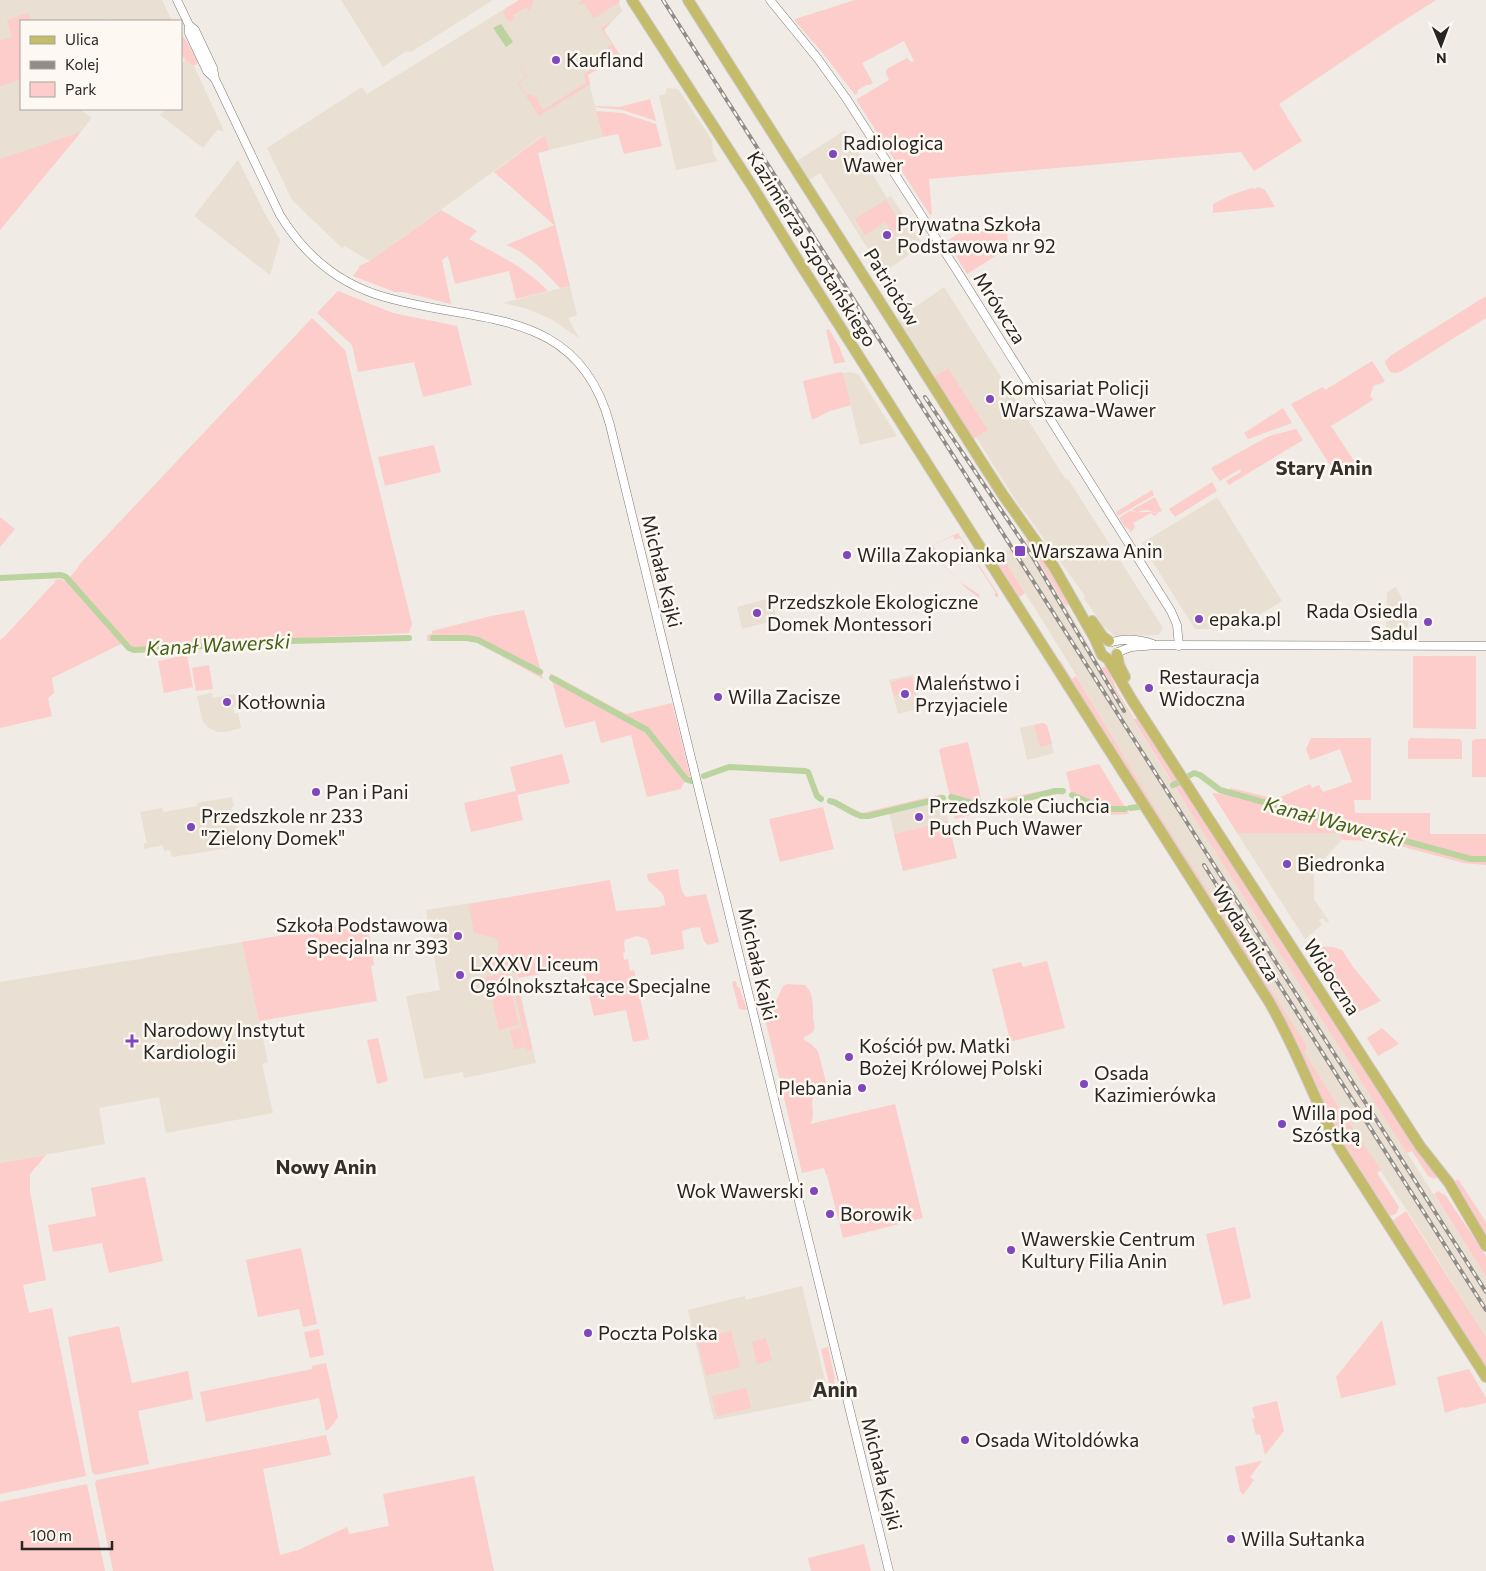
<svg xmlns="http://www.w3.org/2000/svg" width="1486" height="1571" font-family="Commissioner,sans-serif">
<style>
.built{fill:#e9dfd2}
.green{fill:#fccdca}
.water{fill:#bad39f}
.lines{fill:none;stroke-linecap:round;stroke-linejoin:round}
.canal{stroke:#bad39f;stroke-width:6}
.minor-casing{stroke:#7f7b74;stroke-width:9}
.major-casing{stroke:#cbcbca;stroke-width:12}
.minor{stroke:#fff;stroke-width:8}
.major{stroke:#c4bb6b;stroke-width:10}
.rail-casing{stroke:#908c87;stroke-width:4}
.rail{stroke:#fdf8f1;stroke-width:2;stroke-dasharray:5.5;stroke-linecap:butt}
.poi-dot{fill:#7f46bd;stroke:#fdf8f1;stroke-width:2}
.labels{text-anchor:middle;stroke-width:5;stroke-linejoin:round;paint-order:stroke}
.poi-label{font-size:19px;fill:#282623;stroke:#fdf8f1;text-anchor:start}
.street-label{font-size:19px;fill:#282623;stroke:#fdf8f1}
.neighbourhood-label{font-size:20px;font-weight:bold;fill:#33302a;stroke:#fdf8f1}
.water-label{font-size:20px;font-style:italic;fill:#446118;stroke:#fdf8f1}
.quarter-label{font-size:21px;font-weight:bold;fill:#33302a;stroke:#fdf8f1}
</style>
<rect width="100%" height="100%" fill="#f0ebe4"/>
<path class="built" d="M0 0H162L172 21H111L110 19 100 21H21V109H80L92 118 0 230Z
M341 0H493L411 52 406 51 383 67Z
M519 0H610L619 3 622 11 604 30 621 57 587 75 603 137 549 150 544 135 370 261 345 246 342 248 292 200 267 148 362 87 367 94Z
M186 59 192 66H194L224 131 217 130 203 148 160 115 165 110 162 109H181V65Z
M667 88 678 89 712 140 713 153 718 161 676 170 659 95H665Z
M845 130 887 198 891 196 923 245 883 273 820 173 809 180 797 161Z
M238 160 264 212 280 240 270 275 194 216Z
M570 286 577 315 568 318 579 338 551 319 525 308 503 303Z
M944 287 1066 480 1068 479 1163 628 1159 635 1115 636 1103 626 1084 598 1085 596 1022 508 1020 507 976 437 988 430 948 368 935 377 898 319Z
M850 372 858 374 897 436 860 445 843 373Z
M1216 498 1219 500 1282 601 1244 624V629H1195L1142 545V543Z
M1026 540 1066 606 1090 648 1142 735 1486 1277V1337L1407 1210 1341 1111 1303 1051 1307 1049 1155 808 1067 660 1001 554Z
M1396 587 1406 607 1409 631H1386L1387 592Z
M771 598 777 620 742 629 737 607Z
M912 675H913L921 708 898 714 889 680Z
M212 693 213 698 235 694 236 700H238L239 703H237L238 706 233 707 234 713H238L241 728 226 732H218L209 728 203 722 197 696Z
M1042 723 1047 725 1054 753 1027 760 1020 728Z
M232 797 234 806 231 807 234 821 236 822 241 846 172 857 170 850 164 851 163 845 144 849V843H147L140 812 162 808 163 812 197 806V803Z
M944 800 948 821 894 834 889 813Z
M1237 833H1339L1342 840 1314 869V899L1329 921 1327 923 1323 918 1319 920 1322 925 1305 939Z
M504 898 518 982 536 1063 464 1078 463 1072 424 1079 406 996 440 990 426 910Z
M242 942 268 1062 262 1064 273 1113 166 1133 159 1097 143 1100 99 1108 105 1144 0 1163V982Z
M802 1286 829 1397 714 1420 688 1310 745 1296 746 1300Z"/>
<path class="green" d="M519 0H533L532 6 529 10 526 7 513 15 514 19 509 22 503 13 505 9Z
M583 0H619L620 2 594 18 584 3 580 5 579 3Z
M855 0H1436L1395 26 1279 104 1302 141 1254 171 1241 152 929 179 932 214 930 215 857 101V99L889 80 886 73 887 69 907 58 911 62 914 61 904 41 862 63 873 83 869 85H866L858 90 857 94 855 95 822 52 795 21V19Z
M622 10 604 30 621 57 588 75 590 84 539 116 518 83 526 77 512 54 514 41 497 13 514 40 512 54 527 77 519 83 526 95 528 94 536 97 543 110 586 83 584 75 593 68 589 61 592 59 594 61 610 51 608 47 612 44 601 28 612 21Z
M28 13 31 21H21V79L0 86V41L12 37 7 20Z
M184 37 198 62 196 65 192 66 181 55V37Z
M650 99 656 121 623 110 595 107V106L619 107Z
M596 111 622 113 656 124 662 146 624 154 618 134 603 137Z
M81 132 0 230V159Z
M545 135 549 150 538 153 570 286 560 288C545 272 528 253 506 245L554 225 494 172Z
M1258 187 1265 190 1275 207 1213 213V204L1231 195 1252 188 1254 189Z
M886 200 896 216 900 213 906 223 892 232 885 222 865 235 855 219Z
M441 210 477 231 469 239C497 254 526 268 548 291L516 299 509 271 455 284 448 256 442 260 451 304 403 292H395L353 276 359 268V266L370 261Z
M1007 229 1008 248 967 274 947 241 959 233Z
M338 291 393 313 457 326 472 385 423 397 414 362 358 372 352 345 317 313Z
M1486 296V318L1400 372 1395 373 1390 372 1386 365 1385 362 1390 356Z
M312 318 345 350 412 624 409 633 279 639 148 648 149 652C137 653 130 653 121 644L52 678 54 693 48 698 52 716 0 728V640L5 636 55 582V580L60 579 67 582C70 575 76 572 79 565Z
M829 329 839 346 845 362 834 364 826 330Z
M1372 361 1385 381 1380 384 1374 385 1370 396 1373 400 1331 426 1356 464 1337 476 1291 404 1323 387 1325 390Z
M948 368 988 430 973 439 934 377Z
M840 372 843 373 851 405 830 411 812 420 803 381Z
M1283 408 1292 423 1248 439 1244 433Z
M1296 429 1303 440 1229 485 1226 481 1241 472 1240 469 1220 481 1211 468 1269 436Z
M434 445 441 472 385 486 378 457Z
M1212 482 1217 491 1175 517 1169 509Z
M1152 490 1154 495 1118 516 1116 512Z
M1155 497 1162 511 1157 513 1146 510 1136 512 1132 510Z
M1130 511C1140 514 1148 510 1158 514L1154 516 1151 513 1133 523 1135 527 1131 532 1129 529 1125 527 1119 518Z
M0 517 15 529 0 547Z
M958 533 998 594V597H996L994 594 996 593 960 538 955 540 953 536 933 545 935 549 931 552 960 582 980 595 979 598 966 588 926 548Z
M1029 538 1071 603 1066 606 1026 540Z
M1001 554 1025 593 1018 598 993 558Z
M524 610 543 679 474 641H427V635L432 634V631L491 616Z
M187 655 193 687 164 693 158 661Z
M1413 656H1476V729L1413 728Z
M1060 660 1072 679 1076 676 1155 808 1305 1043 1307 1049 1304 1052 1341 1111 1381 1170 1377 1173 1399 1207 1396 1214 1389 1216 1336 1132 1284 1018 1058 661Z
M209 665 213 689 196 691 192 668Z
M1107 666 1117 691 1134 719 1137 718 1150 733 1439 1176 1434 1179 1428 1176 1412 1151 1407 1153 1232 878 1101 668Z
M550 673 626 714 672 703 692 783 685 781 681 789 647 797 631 735 601 743 595 721 565 728Z
M912 677 916 693 907 696 906 690 901 691V694L894 696 891 682Z
M1042 723 1047 725 1052 744 1040 747 1034 725Z
M1311 738H1371V800H1354L1355 813H1430V834H1486V865L1464 863 1381 841 1342 840 1339 833H1237L1212 793 1223 794 1231 788 1276 799 1310 784 1312 788 1319 785 1323 792 1352 782 1340 749 1310 760 1306 749Z
M1411 738 1460 739 1462 742V759H1408V741Z
M1475 739H1486V777H1472V741Z
M968 742 982 803H986L1035 792 1062 788 1064 795 1059 794 1050 795 955 819 939 750 942 748Z
M562 754 570 783 517 795 523 820 471 832 464 803 516 791 510 767Z
M1099 764 1129 814 1105 815 1081 806 1075 808 1066 772Z
M942 794 944 800 865 818H861L831 804 830 799 862 813Z
M823 807 834 849 780 862 769 819Z
M948 821 957 858 903 871 894 834Z
M678 869C680 879 679 889 686 897L706 894 719 942 708 945 704 941 700 927 691 928 682 931 684 949 651 955 650 947 647 939 637 936 625 940 624 943 625 952 623 953 624 960 628 959 630 971 634 970 649 1039 633 1042 626 1010 594 1016 582 967 518 978 517 973 507 971 489 974 486 972V965C498 959 499 954 498 941L492 937 474 933 469 904 610 880 616 911 659 907 665 905C666 892 655 888 648 880L647 874Z
M367 921 374 965 371 966 377 1001 259 1021 242 942Z
M1308 946 1333 947 1342 950 1353 967 1381 1001 1352 1015 1305 948Z
M1047 961 1065 1028 1013 1041 1010 1040 992 969 1021 962 1023 967Z
M507 973 510 983 487 988 485 977Z
M736 981 737 987H739L747 1010 739 1009 732 982Z
M517 983 532 1049 527 1050 513 984Z
M787 984 805 985C814 994 813 1005 813 1017 813 1021 815 1025 814 1029 813 1034 808 1035 804 1037V1040L811 1044 818 1051 829 1094 817 1093C806 1102 818 1112 810 1124L895 1104 923 1218 843 1238 827 1175H826L824 1168 802 1173 761 1002H768L777 999 783 986Z
M510 986 519 1025 499 1030 490 990Z
M521 1028 526 1047 514 1049 510 1030Z
M1382 1028 1399 1044 1378 1056 1367 1038Z
M378 1038 388 1081 377 1084 367 1040Z
M46 1155 30 1174V1191L46 1280 23 1285 29 1313 52 1308 86 1476 0 1494V1163Z
M1450 1174 1455 1181 1458 1179 1486 1222V1241L1449 1175Z
M145 1177 163 1261 109 1273 102 1243 53 1252 48 1225 96 1216 91 1188Z
M1438 1191 1446 1196 1486 1256V1277L1434 1194Z
M1406 1211 1486 1337V1368L1392 1221Z
M1235 1227 1251 1298 1223 1305 1206 1234Z
M301 1248 317 1324 303 1327 299 1309 258 1317 246 1260Z
M1382 1320 1396 1385 1341 1398 1336 1377Z
M119 1326 132 1383 188 1371 193 1399 138 1411 149 1464 95 1475 92 1472 68 1337Z
M319 1329 324 1355 310 1358 304 1332Z
M731 1331 740 1367 706 1376 697 1339Z
M766 1338 772 1360 757 1364 752 1342Z
M828 1347 835 1379 834 1380 838 1393 837 1395 832 1396 821 1349Z
M326 1363 338 1417 331 1427 326 1431 319 1398 206 1422 200 1392 312 1369V1366Z
M1469 1369 1486 1398V1403L1464 1408 1463 1407 1445 1413 1437 1377Z
M746 1388 751 1408 717 1416 712 1396Z
M1277 1401 1284 1431 1265 1455 1260 1434 1256 1435 1252 1419 1255 1418 1252 1407Z
M326 1435 331 1455 263 1469 280 1555 298 1550 347 1527 349 1534 389 1526 383 1494 474 1476 494 1571H113L95 1483 97 1480Z
M1260 1461H1262L1250 1477 1254 1480 1243 1495 1240 1491 1235 1467Z
M87 1484 105 1571H0V1502Z
M864 1544 871 1571H811L808 1558Z"/>
<path class="water" d="M501 24 513 42 506 47 493 28Z"/>
<g class="lines">
<path class="canal" d="M0 578 61 575 66 577 129 648 134 650 291 641 409 638
M433 638H467L478 640 540 672
M552 678 647 730 686 779 691 781
M704 776 729 767 805 771 808 772 817 796 821 799
M1187 777 1194 773 1200 775 1220 790 1471 859H1486
M1173 785 1180 782
M1072 795 1105 809H1125
M951 797 989 808 1055 791H1063
M830 801 834 802 854 813 861 816H868L943 798
M1130 808 1139 807"/>
<defs>
<path id="minor" d="M177 0 189 25 195 30 213 68 215 79
M770 0 818 59 846 98 961 277 1171 611 1177 625 1179 646
M189 25V33L207 71 215 79 280 215C302 251 334 280 375 294 470 326 577 301 610 425L889 1571
M1112 642C1125 638 1141 640 1153 644
M1118 652 1131 647 1157 645 1486 646"/>
<path id="major" d="M632 0 754 189 799 262 1268 1000C1296 1047 1314 1100 1340 1149L1486 1377
M688 0 983 464 1003 495 1054 567 1095 639 1102 655 1108 659 1132 700 1420 1146 1449 1183 1486 1246
M1092 621 1103 637 1109 641
M1117 654 1119 665 1125 677"/>
</defs>
<use href="#minor" class="minor-casing"/>
<use href="#major" class="major-casing"/>
<use href="#minor" class="minor"/>
<use href="#major" class="major"/>
<defs>
<path id="rail" d="M663 0 1486 1292
M925 397 1032 556 1124 711
M1204 865 1266 964 1486 1310"/>
</defs>
<use href="#rail" class="rail-casing"/>
<use href="#rail" class="rail"/>
</g>
<g class="poi-dot">
<circle cx="556" cy="60" r="5"/>
<circle cx="833" cy="154" r="5"/>
<circle cx="887" cy="235" r="5"/>
<circle cx="990" cy="399" r="5"/>
<rect x="1014" y="545" width="12" height="12" rx="2.5"/>
<circle cx="847" cy="555" r="5"/>
<circle cx="757" cy="613" r="5"/>
<circle cx="1199" cy="619" r="5"/>
<circle cx="1428" cy="622" r="5"/>
<circle cx="1149" cy="688" r="5"/>
<circle cx="905" cy="694" r="5"/>
<circle cx="718" cy="697" r="5"/>
<circle cx="227" cy="702" r="5"/>
<circle cx="316" cy="792" r="5"/>
<circle cx="919" cy="817" r="5"/>
<circle cx="191" cy="827" r="5"/>
<circle cx="1287" cy="864" r="5"/>
<circle cx="458" cy="936" r="5"/>
<circle cx="460" cy="975" r="5"/>
<path d="M129.5 1033.5h5v5h5v5h-5v5h-5v-5h-5v-5h5z"/>
<circle cx="849" cy="1057" r="5"/>
<circle cx="1084" cy="1084" r="5"/>
<circle cx="862" cy="1088" r="5"/>
<circle cx="1282" cy="1124" r="5"/>
<circle cx="814" cy="1191" r="5"/>
<circle cx="830" cy="1214" r="5"/>
<circle cx="1011" cy="1250" r="5"/>
<circle cx="588" cy="1333" r="5"/>
<circle cx="965" cy="1440" r="5"/>
<circle cx="1231" cy="1539" r="5"/>
</g>
<g class="labels">
<g class="poi-label">
<text x="566" y="67">Kaufland</text>
<text x="843" y="150">Radiologica<tspan x="843" dy="22">Wawer</tspan></text>
<text x="897" y="231">Prywatna Szkoła<tspan x="897" dy="22">Podstawowa nr 92</tspan></text>
<text x="1000" y="395">Komisariat Policji<tspan x="1000" dy="22">Warszawa-Wawer</tspan></text>
<text x="1031" y="558">Warszawa Anin</text>
<text x="857" y="562">Willa Zakopianka</text>
<text x="767" y="609">Przedszkole Ekologiczne<tspan x="767" dy="22">Domek Montessori</tspan></text>
<text x="1418" y="618" text-anchor="end">Rada Osiedla<tspan x="1418" dy="22">Sadul</tspan></text>
<text x="1209" y="626">epaka.pl</text>
<text x="1159" y="684">Restauracja<tspan x="1159" dy="22">Widoczna</tspan></text>
<text x="915" y="690">Maleństwo i<tspan x="915" dy="22">Przyjaciele</tspan></text>
<text x="728" y="704">Willa Zacisze</text>
<text x="237" y="709">Kotłownia</text>
<text x="326" y="799">Pan i Pani</text>
<text x="929" y="813">Przedszkole Ciuchcia<tspan x="929" dy="22">Puch Puch Wawer</tspan></text>
<text x="201" y="823">Przedszkole nr 233<tspan x="201" dy="22">"Zielony Domek"</tspan></text>
<text x="1297" y="871">Biedronka</text>
<text x="448" y="932" text-anchor="end">Szkoła Podstawowa<tspan x="448" dy="22">Specjalna nr 393</tspan></text>
<text x="470" y="971">LXXXV Liceum<tspan x="470" dy="22">Ogólnokształcące Specjalne</tspan></text>
<text x="143" y="1037">Narodowy Instytut<tspan x="143" dy="22">Kardiologii</tspan></text>
<text x="859" y="1053">Kościół pw. Matki<tspan x="859" dy="22">Bożej Królowej Polski</tspan></text>
<text x="1094" y="1080">Osada<tspan x="1094" dy="22">Kazimierówka</tspan></text>
<text x="852" y="1095" text-anchor="end">Plebania</text>
<text x="1292" y="1120">Willa pod<tspan x="1292" dy="22">Szóstką</tspan></text>
<text x="804" y="1198" text-anchor="end">Wok Wawerski</text>
<text x="840" y="1221">Borowik</text>
<text x="1021" y="1246">Wawerskie Centrum<tspan x="1021" dy="22">Kultury Filia Anin</tspan></text>
<text x="598" y="1340">Poczta Polska</text>
<text x="975" y="1447">Osada Witoldówka</text>
<text x="1241" y="1546">Willa Sułtanka</text>
</g>
<g class="street-label">
<text transform="translate(812 249) rotate(58)" y="7">Kazimierza Szpotańskiego</text>
<text transform="translate(892 287) rotate(58)" y="7">Patriotów</text>
<text transform="translate(1000 308) rotate(58)" y="7">Mrówcza</text>
<text transform="translate(662 571) rotate(76)" y="7">Michała Kajki</text>
<text transform="translate(1246 933) rotate(58)" y="7">Wydawnicza</text>
<text transform="translate(758 964) rotate(77)" y="7">Michała Kajki</text>
<text transform="translate(1332 977) rotate(57)" y="7">Widoczna</text>
<text transform="translate(882 1474) rotate(76)" y="7">Michała Kajki</text>
</g>
<g class="neighbourhood-label">
<text x="1324" y="475">Stary Anin</text>
<text x="326" y="1174">Nowy Anin</text>
</g>
<g class="water-label">
<text transform="translate(218 645) rotate(-3)" y="7">Kanał Wawerski</text>
<text transform="translate(1334 822) rotate(15)" y="7">Kanał Wawerski</text>
</g>
<g class="quarter-label">
<text x="835" y="1397">Anin</text>
</g>
</g>
<rect x="20" y="20" width="162" height="90" fill="#fdf8f1" stroke="#a8a49f"/>
<rect x="30" y="36" width="25" height="8" fill="#c4bb6b" stroke="#a8a49f"/>
<text x="65" y="45" font-size="15" fill="#282623">Ulica</text>
<rect x="30" y="61" width="25" height="8" fill="#908c87" stroke="#a8a49f"/>
<text x="65" y="70" font-size="15" fill="#282623">Kolej</text>
<rect x="30" y="82" width="25" height="15" fill="#fccdca" stroke="#a8a49f"/>
<text x="65" y="95" font-size="15" fill="#282623">Park</text>
<g transform="translate(1441 45) rotate(179)" stroke="#fdf8f1" stroke-width="4" paint-order="stroke">
<path d="M0-4L9 19L0 12L-9 19Z" fill="#282623"/>
<text y="-8" font-size="14" font-weight="bold" text-anchor="middle" fill="#282623">N</text>
</g>
<path d="M22 1541v8h90v-8" fill="none" stroke="#282623" stroke-width="2.5"/>
<text x="30" y="1541" font-size="15" fill="#282623" stroke="#fdf8f1" stroke-width="4" paint-order="stroke">100 m</text>
</svg>
